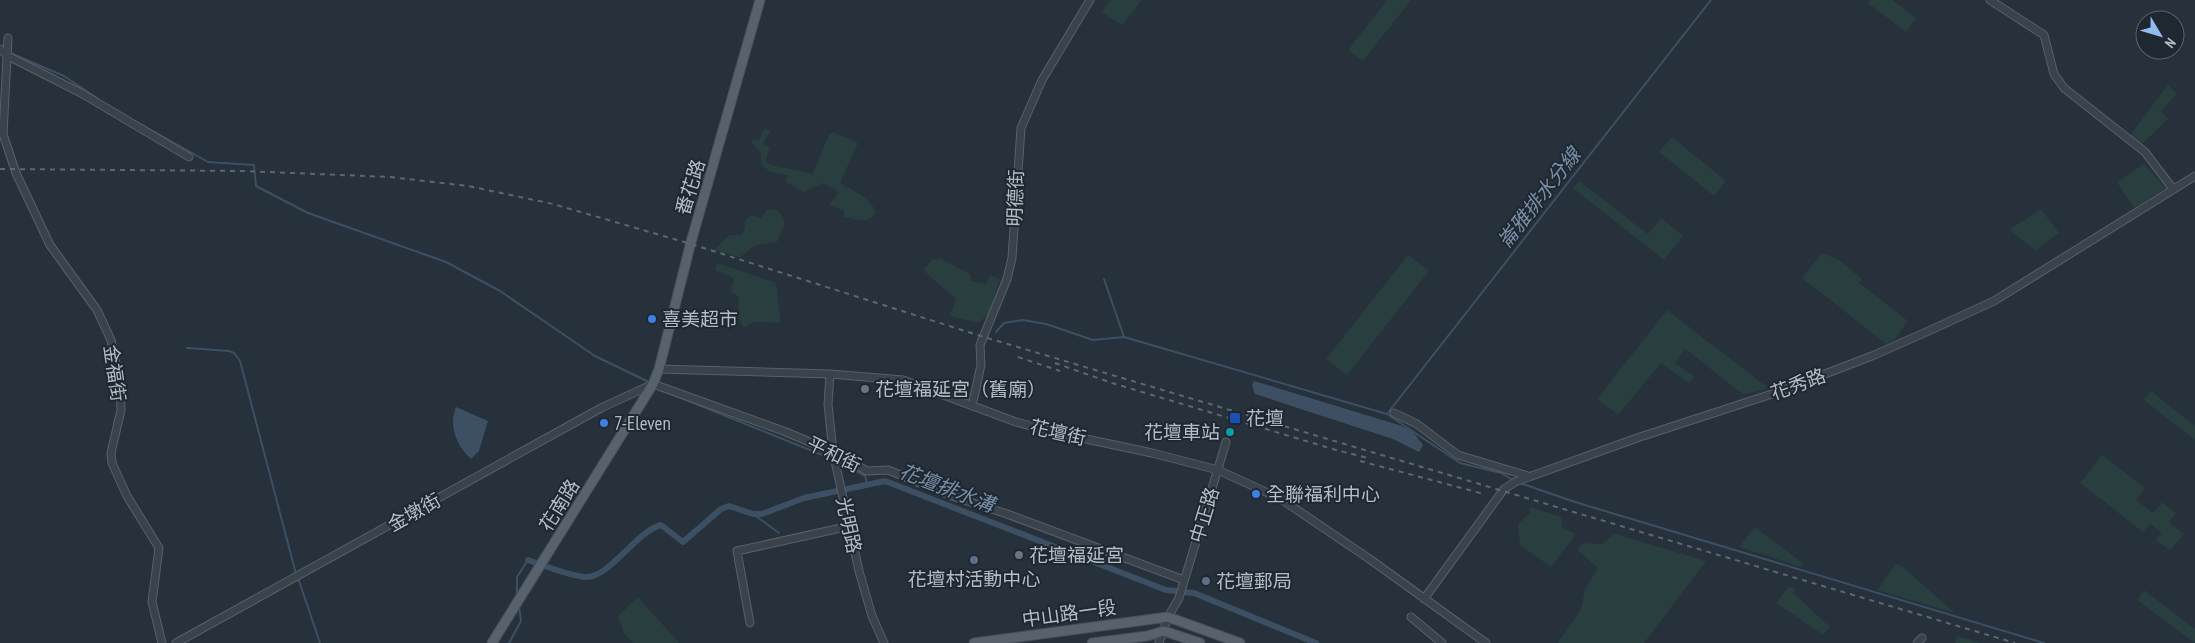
<svg xmlns="http://www.w3.org/2000/svg" width="2195" height="643" font-family="'PT Sans Narrow','Noto Sans TC',sans-serif">
<style>
.green{fill:#293e3e}
.water{fill:#3d4f63}
.lines{fill:none;stroke-linecap:round;stroke-linejoin:round}
.stream{stroke:#3d4f63;stroke-width:2}
.canal{stroke:#3d4f63;stroke-width:6}
.minor-casing{stroke:#58606a;stroke-width:9}
.major-casing{stroke:#464e58;stroke-width:11}
.minor{stroke:#3a424c;stroke-width:7}
.major{stroke:#58626c;stroke-width:9}
.rail{stroke:#5c6773;stroke-width:2;stroke-dasharray:5 5;stroke-linecap:butt}
.shop-dot{fill:#3f7fe0;stroke:#1f2731;stroke-width:2}
.worship-dot{fill:#6b7280;stroke:#1f2731;stroke-width:2}
.transit-dot{fill:#1a4fb4;stroke:#1f2731;stroke-width:2}
.culture-dot{fill:#0f9aa8;stroke:#1f2731;stroke-width:2}
.service-dot{fill:#5c6f8a;stroke:#1f2731;stroke-width:2}
.labels{text-anchor:middle;stroke-width:4;stroke-linejoin:round;paint-order:stroke}
.street-label{font-size:19px;fill:#b5bdc7;stroke:#1f2731}
.poi-label{font-size:19px;fill:#b5bdc7;stroke:#1f2731;text-anchor:start}
.water-label{font-size:20px;font-style:italic;fill:#7890a8;stroke:#1f2731}
</style>
<rect width="100%" height="100%" fill="#26313c"/>
<path class="green" d="M1111 0H1142L1122 25 1101 12Z
M1387 0H1411L1363 61 1348 50Z
M1870 0H1893L1916 18 1906 32 1868 3Z
M2168 85 2177 94 2161 111 2168 119 2139 147 2127 139Z
M765 128 770 131 763 144 770 148 765 161 771 165 813 174 829 134 833 132 858 143 840 183C852 190 873 199 876 213 867 225 856 219 844 217V211L829 205 839 192 823 183 803 192 786 182 787 175 770 172 761 164V153L751 142 754 139 759 140Z
M1672 137 1726 181 1714 196 1659 152Z
M2144 164 2166 188 2134 208 2117 182Z
M1579 181 1648 234 1661 218 1683 236 1664 260 1573 188Z
M767 209C779 209 782 213 785 224L777 242 756 245 740 257 714 250 729 235H740L745 229V221L752 215 761 218Z
M2041 209 2059 233 2035 250 2009 230Z
M1822 253 1839 260 1862 279 1859 283 1908 321 1894 340 1886 344 1802 278Z
M1408 255 1429 271 1347 375 1326 359Z
M940 258 970 274 971 281 986 284 990 275 1000 279 989 314 978 323 950 316 956 299 923 270 932 260Z
M717 263 776 283 781 323 753 322 743 328 738 315 739 297 731 292 734 278 715 270Z
M1667 310 1767 387 1766 389 1744 395 1685 349 1675 363 1695 377 1689 383 1661 363 1618 415 1597 399Z
M2151 391 2195 426V440L2144 400Z
M2102 455 2145 488 2136 500 2153 513 2162 502 2176 513 2169 522 2184 534 2170 551 2156 540 2162 533 2150 524 2143 532 2080 483Z
M1530 507 1561 517 1562 527 1576 534 1551 567 1520 545 1518 524 1530 513Z
M1755 527 1803 563 1802 567 1739 547Z
M1615 534 1706 561 1644 643H1558L1581 609 1585 589 1598 568 1577 550 1583 543 1602 544Z
M1896 564 1903 567 1955 613 1877 590Z
M1788 587 1796 589 1793 593 1830 627 1823 635 1776 603Z
M2144 590 2195 629V643L2137 600Z
M638 597 679 643H633L624 633 618 616Z
M1957 636 1981 643H1955Z"/>
<path class="water" d="M1254 381 1402 426 1413 432 1423 445 1419 452 1393 439 1255 394 1252 385Z
M456 407 488 421 479 451 471 459C457 446 448 427 456 407Z"/>
<g class="lines">
<path class="stream" d="M8 52 64 76 97 98
M135 121 208 162 254 165 256 186 308 213 446 262 500 291 595 356 651 383
M1104 279 1124 337 1387 414 1460 463 1501 473 1513 480
M996 332 1004 323 1023 320 1046 324 1093 340 1124 337
M187 348 229 351 234 353 240 361 296 574
M659 389 832 459
M1387 414 1711 0
M837 461 865 476 867 483
M1520 483 1575 502 2044 643
M753 514 779 533
M298 578 320 643
M517 594V577L528 560
M509 643 521 621 519 606"/>
<path class="canal" d="M528 560C546 566 566 575 585 577 609 579 635 532 661 525L683 542 721 509 729 506 753 514H762L804 498 885 481 1166 590 1194 593 1316 643"/>
<defs>
<path id="minor" d="M1990 0 2044 35 2054 74 2064 88 2145 152 2173 189
M8 38 3 134 16 173 50 245 97 310 111 340 120 383 121 410 111 453 112 463 127 496 159 548 152 602 162 643
M0 49 8 56 81 93 189 157
M659 369 830 374 903 380 1016 422 1058 433 1152 453 1218 470 1281 499 1371 560 1486 643
M830 374 828 404 833 452 859 571 872 616 884 643
M972 406 981 365 980 345 1007 279 1012 258 1021 128 1042 80 1090 0
M1394 413 1417 424 1458 455 1528 476
M1424 599 1504 489 1515 482 1637 438 1775 393 1872 356 1933 329 1994 301 2195 176
M1411 617 1442 643
M750 623 737 551 850 526
M176 643 601 408 653 384 786 432 833 452 867 471 888 470 952 496 1007 514 1184 580
M1159 643 1168 617 1179 598 1226 442
M1917 643 1922 638"/>
<path id="major" d="M492 643 653 384 659 369 691 242 760 0
M974 643 1168 617 1240 643
M1092 643 1147 636 1164 631 1200 643"/>
</defs>
<use href="#minor" class="minor-casing"/>
<use href="#major" class="major-casing"/>
<use href="#minor" class="minor"/>
<use href="#major" class="major"/>
<path class="rail" d="M0 169 243 171 390 177 468 186 553 204 691 244 984 337 2015 643
M1018 357 1060 371
M1055 363 1112 383 1336 450 1368 458
M1360 461 1484 494"/>
</g>
<g class="shop-dot">
<circle cx="652" cy="319" r="5"/>
<circle cx="604" cy="423" r="5"/>
<circle cx="1256" cy="494" r="5"/>
</g>
<g class="worship-dot">
<circle cx="865" cy="389" r="5"/>
<circle cx="1019" cy="555" r="5"/>
</g>
<rect class="transit-dot" x="1229" y="412" width="12" height="12" rx="2.5"/>
<circle class="culture-dot" cx="1230" cy="432" r="5"/>
<g class="service-dot">
<circle cx="974" cy="560" r="5"/>
<circle cx="1206" cy="581" r="5"/>
</g>
<g class="labels">
<g class="street-label">
<text transform="translate(690 187) rotate(-73)" y="7">番花路</text>
<text transform="translate(1015 198) rotate(-88)" y="7">明德街</text>
<text transform="translate(115 373) rotate(82)" y="7">金福街</text>
<text transform="translate(1798 384) rotate(-20)" y="7">花秀路</text>
<text transform="translate(1058 432) rotate(13)" y="7">花壇街</text>
<text transform="translate(834 454) rotate(26)" y="7">平和街</text>
<text transform="translate(559 505) rotate(-58)" y="7">花南路</text>
<text transform="translate(414 512) rotate(-29)" y="7">金墩街</text>
<text transform="translate(1204 515) rotate(-73)" y="7">中正路</text>
<text transform="translate(849 525) rotate(78)" y="7">光明路</text>
<text transform="translate(1069 613) rotate(-8)" y="7">中山路一段</text>
</g>
<g class="poi-label">
<text x="662" y="326">喜美超市</text>
<text x="875" y="396">花壇福延宮（舊廟）</text>
<text x="1246" y="425">花壇</text>
<text x="614" y="430">7-Eleven</text>
<text x="1220" y="439" text-anchor="end">花壇車站</text>
<text x="1266" y="501">全聯福利中心</text>
<text x="1029" y="562">花壇福延宮</text>
<text x="974" y="586" text-anchor="middle">花壇村活動中心</text>
<text x="1216" y="588">花壇郵局</text>
</g>
<g class="water-label">
<text transform="translate(1539 198) rotate(-52)" y="7">崙雅排水分線</text>
<text transform="translate(947 488) rotate(21)" y="7">花壇排水溝</text>
</g>
</g>
<g transform="translate(2160 35) rotate(128)"><circle r="24" fill="#1f2731" stroke="#5b636d"/>
<path d="M0-4L9 19L0 12L-9 19Z" fill="#92bcef"/>
<text y="-8" font-size="14" font-weight="bold" text-anchor="middle" fill="#b5bdc7">N</text>
</g>
</svg>
